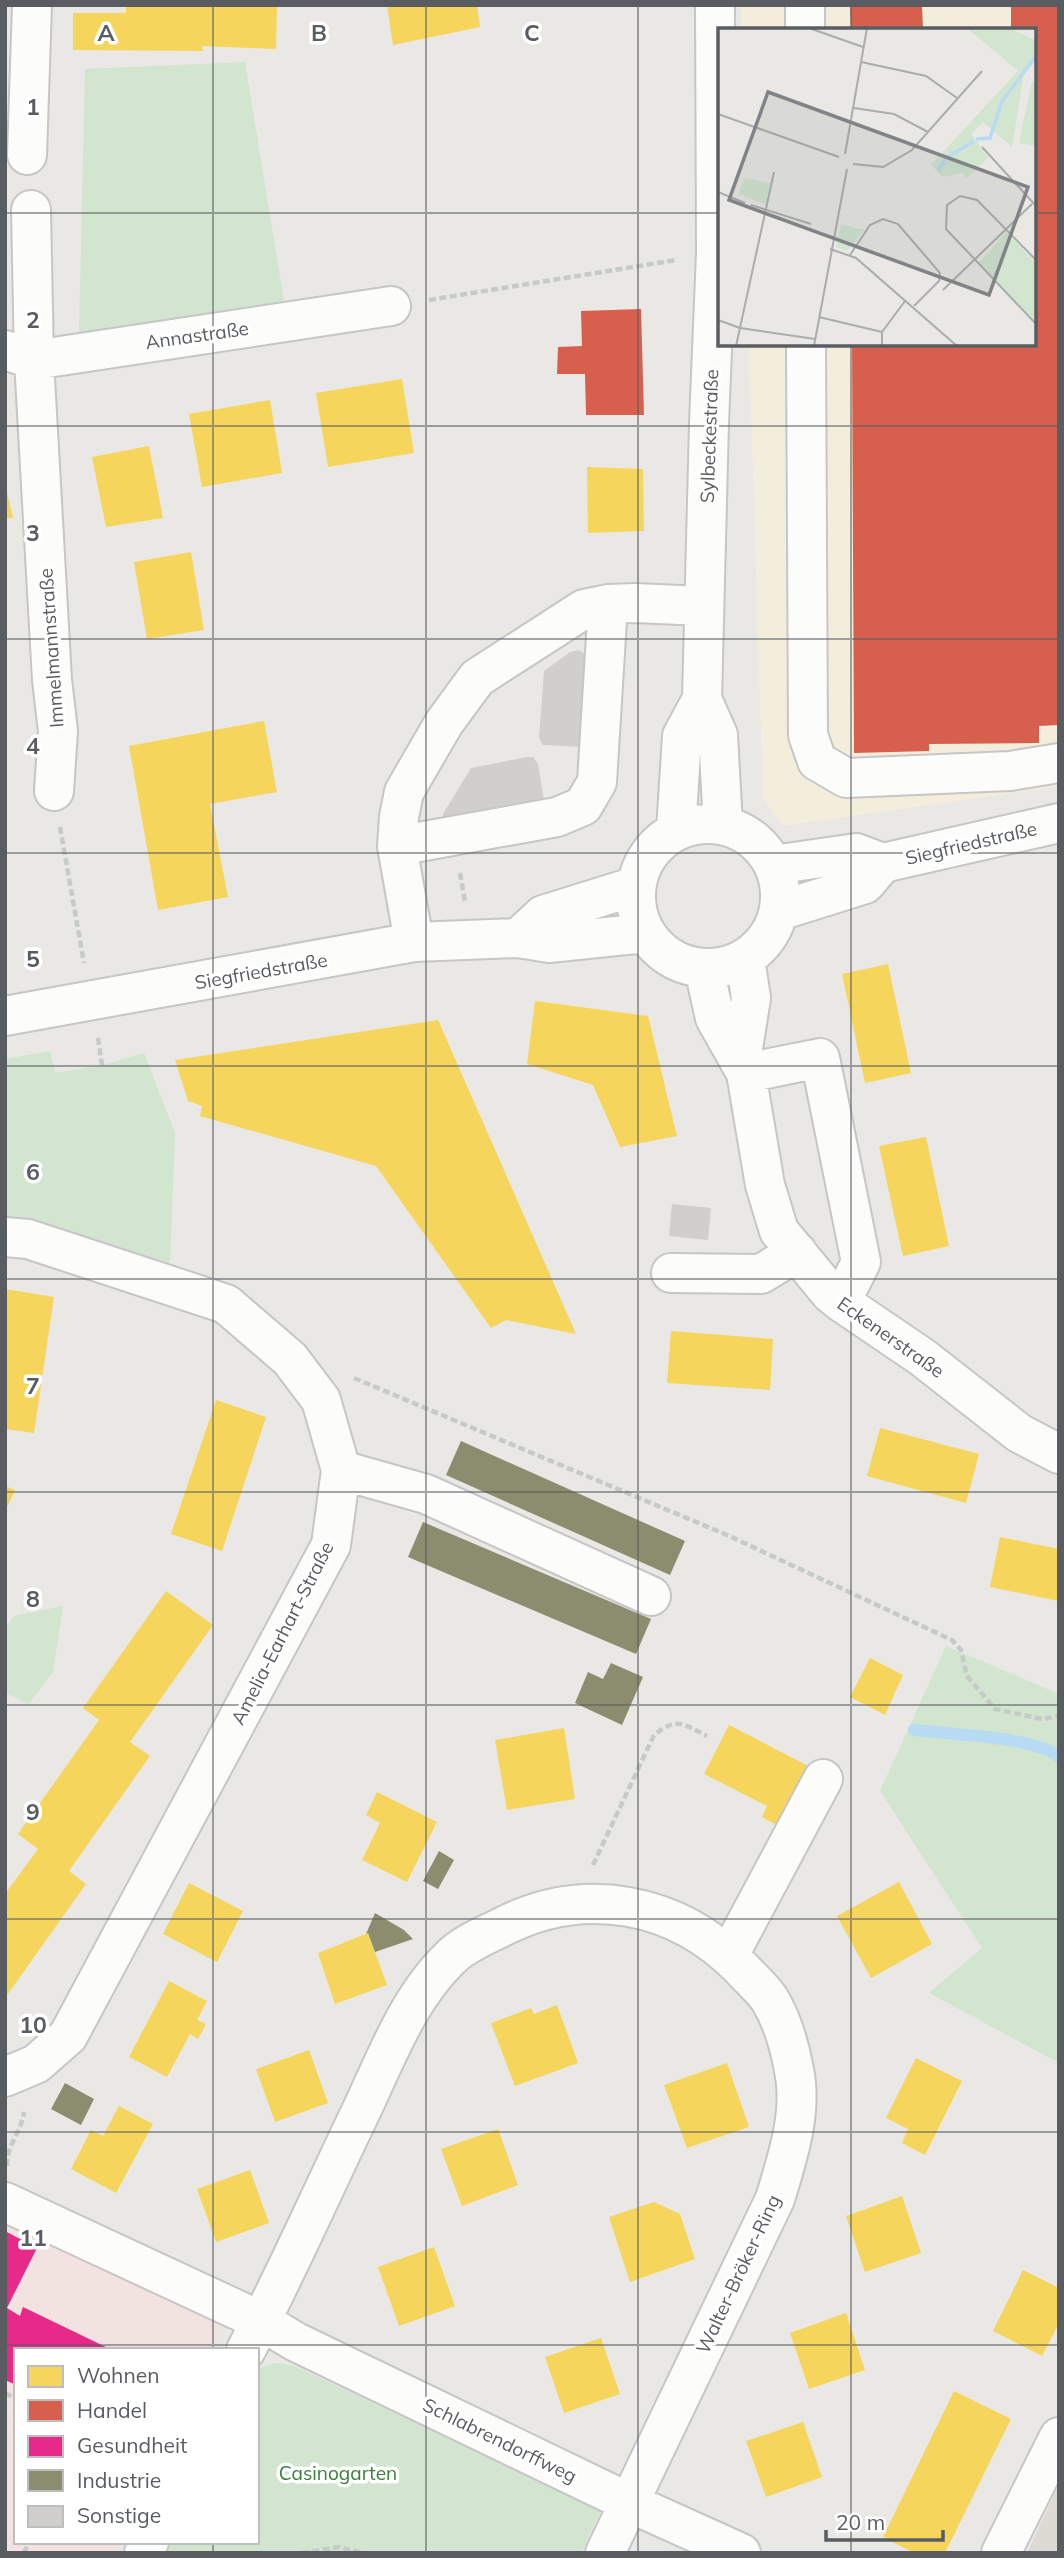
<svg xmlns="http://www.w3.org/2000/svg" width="1064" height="2558" font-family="Mulish,sans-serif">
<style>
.commercial{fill:#f3eedc}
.education{fill:#dcdad3}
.medical{fill:#f2e2e0}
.green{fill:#d1e5cf}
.homes{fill:#f6d55c}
.shops{fill:#d6604d}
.health{fill:#e7298a}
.industry{fill:#8c8c6e}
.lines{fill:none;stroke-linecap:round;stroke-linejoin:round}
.stream{stroke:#b7dbf3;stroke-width:12}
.building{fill:#d0cfcd}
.minor-casing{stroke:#c6c6c6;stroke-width:42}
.path{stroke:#c6cac8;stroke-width:4.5;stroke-dasharray:7 3.5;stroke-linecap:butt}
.minor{stroke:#fcfcfb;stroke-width:38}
.grid{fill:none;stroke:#595d61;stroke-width:2;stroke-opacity:0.55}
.labels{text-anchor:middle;stroke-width:7;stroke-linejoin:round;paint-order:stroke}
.street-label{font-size:19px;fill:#595d61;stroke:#fff}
.park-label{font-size:19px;fill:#38813a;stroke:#fff}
.inset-river{fill:none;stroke:#b7dbf3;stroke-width:3.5}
.inset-road{fill:none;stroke:#abacac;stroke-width:2}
.view{fill:#818486;fill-opacity:0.15;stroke:#818486;stroke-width:3.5}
.inset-edge{fill:none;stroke:#595d61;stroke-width:3.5}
.grid-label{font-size:23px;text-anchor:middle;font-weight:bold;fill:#595d61;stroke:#fff;stroke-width:7;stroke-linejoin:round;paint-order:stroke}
</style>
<rect width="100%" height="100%" fill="#e9e8e4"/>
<path class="commercial" d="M741 5H1059V786L783 826 763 798 749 345H1034V30H741Z"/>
<path class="education" d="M1059 2485V2553H1027Z"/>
<path class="medical" d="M5 2213 220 2321 221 2333 214 2350H16V2542H124L119 2553H5Z"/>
<path class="green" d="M245 62 285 308 79 334 85 69Z
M50 1051 55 1073 102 1065 144 1053 175 1133 170 1267 5 1225V1059Z
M63 1606 53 1672 28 1705 5 1692V1629L14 1616Z
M946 1646 1059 1694V2063L929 1993 982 1948 880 1791Z
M274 2363 292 2365 601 2510 581 2553H161L166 2542H257V2369Z"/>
<path class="homes" d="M126 5H277L276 49 202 46 203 51 73 50V13H126Z
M387 5H477L480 27 393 45Z
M402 379 414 453 328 467 316 393Z
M270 400 282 473 202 487 189 414Z
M149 446 163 518 106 527 92 457Z
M587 467 643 469 644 531 588 533Z
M5 483 13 518 5 519Z
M191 552 204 630 147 639 134 562Z
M264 721 277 792 210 804 228 897 158 910 129 746Z
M888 964 911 1073 865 1083 842 974Z
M535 1001 648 1016 677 1136 620 1147 593 1085 527 1064Z
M438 1020 576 1334 506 1320 491 1328 376 1166 200 1116 202 1106 188 1101 175 1060Z
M926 1137 949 1246 903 1256 879 1146Z
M5 1289 54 1297 34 1433 5 1429Z
M671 1331 773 1339 770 1390 667 1383Z
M216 1400 266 1417 222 1551 171 1534Z
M880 1428 979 1454 966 1503 867 1476Z
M5 1486 15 1490 5 1512Z
M1000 1537 1059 1549V1601L990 1587Z
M166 1591 213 1625 130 1742 150 1756 69 1871 86 1884 5 1998V1894L38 1849 18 1834 99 1720 83 1708Z
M870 1658 903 1675 885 1715 850 1697Z
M729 1725 814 1769 784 1829 762 1817 767 1806 704 1774Z
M564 1728 575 1799 507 1810 495 1740Z
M377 1792 437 1822 407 1882 362 1860 380 1823 366 1815Z
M899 1882 932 1944 871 1978 837 1916Z
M189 1883 243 1911 217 1962 163 1934Z
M368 1933 387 1985 335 2004 318 1953Z
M169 1981 207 2001 197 2020 206 2024 198 2039 190 2034 167 2077 129 2057Z
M557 2005 578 2063 515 2086 491 2023 531 2008 534 2014Z
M309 2050 328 2103 275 2122 256 2069Z
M916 2058 962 2081 925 2155 902 2143 908 2129 886 2118Z
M727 2063 749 2127 687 2148 664 2085Z
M119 2106 153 2124 116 2193 71 2169 91 2130 103 2136Z
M498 2129 518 2185 462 2206 441 2149Z
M250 2170 269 2223 216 2242 197 2189Z
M902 2196 921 2253 865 2272 846 2216Z
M654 2202 680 2214 695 2259 630 2282 609 2217Z
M434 2247 455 2306 399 2326 378 2267Z
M1023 2270 1059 2288V2323L1042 2356 993 2331Z
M846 2313 865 2370 809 2389 790 2333Z
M601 2338 620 2394 564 2413 545 2357Z
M954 2391 1011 2419 945 2553H914L883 2537Z
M803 2422 822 2477 766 2497 746 2441Z"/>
<path class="shops" d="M850 5H922L923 30H851Z
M1011 5H1059V725L1039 726V743L929 744V751L854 753 852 345H1034V30H1011Z
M641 309 644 415H586L585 374H557L558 347 582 346 581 311Z"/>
<path class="health" d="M5 2231 37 2248 7 2308 20 2316 23 2307 112 2350H16V2385L5 2380Z"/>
<path class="industry" d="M461 1441 685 1541 670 1575 446 1475Z
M423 1522 651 1619 636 1654 408 1557Z
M611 1663 643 1677 622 1725 575 1703 588 1672 603 1679Z
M439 1851 454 1860 438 1889 423 1881Z
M375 1913 404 1930 413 1939 375 1952 368 1933 366 1934Z
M65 2083 94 2099 81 2125 51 2109Z"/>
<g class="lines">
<path class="stream" d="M914 1730C946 1734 1037 1737 1059 1757"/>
</g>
<path class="building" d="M578 650 584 653 587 658 584 744 580 747 543 745 539 738 544 671 570 652Z
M528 757H533L538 764 544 801 444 820 443 814 471 768Z
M672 1204 711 1208 708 1240 669 1236Z"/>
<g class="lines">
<defs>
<path id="minor" d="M715 5 716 253 709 423 702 699 718 735 723 825
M805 5V30
M27 155 32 5
M31 210 34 360 52 680 58 731 54 791
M806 345 808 735 817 761 846 778 1010 771 1059 763
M5 350 34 360 391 306
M636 896a72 72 0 1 1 144 0a72 72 0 1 1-144 0Z
M676 831 682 736 702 699
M397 846 557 817 583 806 597 782 608 604
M773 865 856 853 883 863 1059 823
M779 911 865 884 883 863
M518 938 543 915 636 886
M414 942 397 846 399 817 404 792 444 723 477 678 584 609 608 604 635 603 703 606
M704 969 715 1018 746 1073 765 1185 779 1231 830 1293 841 1302 922 1357 1019 1433 1059 1454
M5 1016 414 942 518 938 549 943 645 933
M741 1061 751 998 745 959
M746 1073 820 1058 861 1262 841 1302
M5 1237 28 1239 226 1304 290 1359 321 1400 341 1470 331 1545 68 2036 36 2064 5 2077
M671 1273 761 1274 797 1252
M341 1470 426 1494 651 1596
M729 1955 823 1779
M5 2202 261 2321 296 2342 630 2503 741 2553
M246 2350C288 2270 324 2188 363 2107 387 2056 409 1997 451 1957 464 1944 484 1936 500 1928 584 1884 677 1902 742 1969 751 1979 763 1989 770 2000 782 2020 790 2048 794 2070 803 2113 787 2159 775 2199L605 2553
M144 2553 149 2542
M1001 2553 1059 2437"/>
</defs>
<use href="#minor" class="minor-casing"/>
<path class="path" d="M429 300 676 260
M60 827 84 963
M460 873 465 902
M98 1038 102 1065
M354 1378 727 1535 952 1640 961 1650 967 1676 995 1709 1042 1719 1059 1716
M593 1865 654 1735C678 1716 682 1724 707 1736
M7 2166C6 2146 22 2131 24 2112
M5 2393 16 2399
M24 2553 29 2542
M302 2553 339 2547 362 2553"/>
<use href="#minor" class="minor"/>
</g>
<path class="grid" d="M213 5V2350M426 5V2553M638 5V2553M851 5V30M5 213H719M1034 213H1059M851 345V2553M5 426H1059M5 639H1059M5 853H1059M5 1066H1059M5 1279H1059M5 1492H1059M5 1705H1059M5 1919H1059M5 2132H1059M5 2345H1059M213 2542V2553"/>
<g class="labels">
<g class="street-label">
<text transform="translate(197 335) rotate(-8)" y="7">Annastraße</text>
<text transform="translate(709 436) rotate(-88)" y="7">Sylbeckestraße</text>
<text transform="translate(51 648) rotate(-94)" y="7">Immelmannstraße</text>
<text transform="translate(971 843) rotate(-13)" y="7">Siegfriedstraße</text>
<text transform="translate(261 971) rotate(-10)" y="7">Siegfriedstraße</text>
<text transform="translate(891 1337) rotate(35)" y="7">Eckenerstraße</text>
<text transform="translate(282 1633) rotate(-63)" y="7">Amelia-Earhart-Straße</text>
<text transform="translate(738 2274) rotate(-65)" y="7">Walter-Bröker-Ring</text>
<text transform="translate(500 2440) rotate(26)" y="7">Schlabrendorffweg</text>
</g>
<g class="park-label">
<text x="338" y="2480">Casinogarten</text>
</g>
</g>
<g transform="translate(718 28)">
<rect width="318" height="318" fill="#e9e8e4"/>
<path d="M249 0H290L318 12V32L306 44 294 119 265 94 253 106 270 130 248 151 245 145 225 149 213 137 300 43ZM314 53 318 54V118L301 115ZM26 150 52 155 48 177 21 166ZM123 196 146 202 129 223 118 219ZM288 204 318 235V295L261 235Z" fill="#d1e5cf"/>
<path class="inset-river" d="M258 111 272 110 284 73 319 27M220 143 228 130 256 113"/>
<path class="inset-road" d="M91 0 145 19M143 34 208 48 239 70M136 80 176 86 210 104M0 86 121 129M264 119 319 179M127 126 149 0M135 136 165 139 194 122 264 43M0 164 27 175M33 177 93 196M112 221 138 230 239 318M132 227 152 197 165 191 180 196 222 245 221 253 196 278M319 233 259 172 242 168 229 177 228 201 319 297M225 262 314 176M101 289 164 304M0 292 22 300 97 311M18 318 56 144M96 318 129 141M164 318V304L187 273"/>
<path class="view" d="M50 64 310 159 271 267 11 172Z"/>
<rect width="318" height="318" class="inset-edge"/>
</g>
<g class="grid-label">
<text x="106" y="41">A</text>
<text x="319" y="41">B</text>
<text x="532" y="41">C</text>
<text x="33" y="115">1</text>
<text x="33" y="328">2</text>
<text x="33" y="541">3</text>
<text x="33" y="754">4</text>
<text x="33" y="967">5</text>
<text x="33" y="1180">6</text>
<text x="33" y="1394">7</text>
<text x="33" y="1607">8</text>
<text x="33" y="1820">9</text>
<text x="33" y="2033">10</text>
<text x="33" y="2246">11</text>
</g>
<rect width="1064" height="2558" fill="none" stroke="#595d61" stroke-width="14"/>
<rect x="14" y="2348" width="245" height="196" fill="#ffffff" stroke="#bdbec0" stroke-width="2"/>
<rect x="28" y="2366" width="35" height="21" fill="#f6d55c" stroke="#bdbec0" stroke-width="2"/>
<text x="77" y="2383" font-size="21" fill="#595d61">Wohnen</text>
<rect x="28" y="2400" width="35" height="21" fill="#d6604d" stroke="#bdbec0" stroke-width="2"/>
<text x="77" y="2418" font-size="21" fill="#595d61">Handel</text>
<rect x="28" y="2436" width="35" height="21" fill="#e7298a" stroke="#bdbec0" stroke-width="2"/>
<text x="77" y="2453" font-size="21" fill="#595d61">Gesundheit</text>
<rect x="28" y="2470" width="35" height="21" fill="#8c8c6e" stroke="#bdbec0" stroke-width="2"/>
<text x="77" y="2488" font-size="21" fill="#595d61">Industrie</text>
<rect x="28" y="2506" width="35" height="21" fill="#d0cfcd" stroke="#bdbec0" stroke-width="2"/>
<text x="77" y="2523" font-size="21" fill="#595d61">Sonstige</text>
<path d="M826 2530v10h117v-10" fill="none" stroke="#595d61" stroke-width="3.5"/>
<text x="836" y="2530" font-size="21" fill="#595d61" stroke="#ffffff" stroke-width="5" paint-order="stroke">20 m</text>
</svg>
